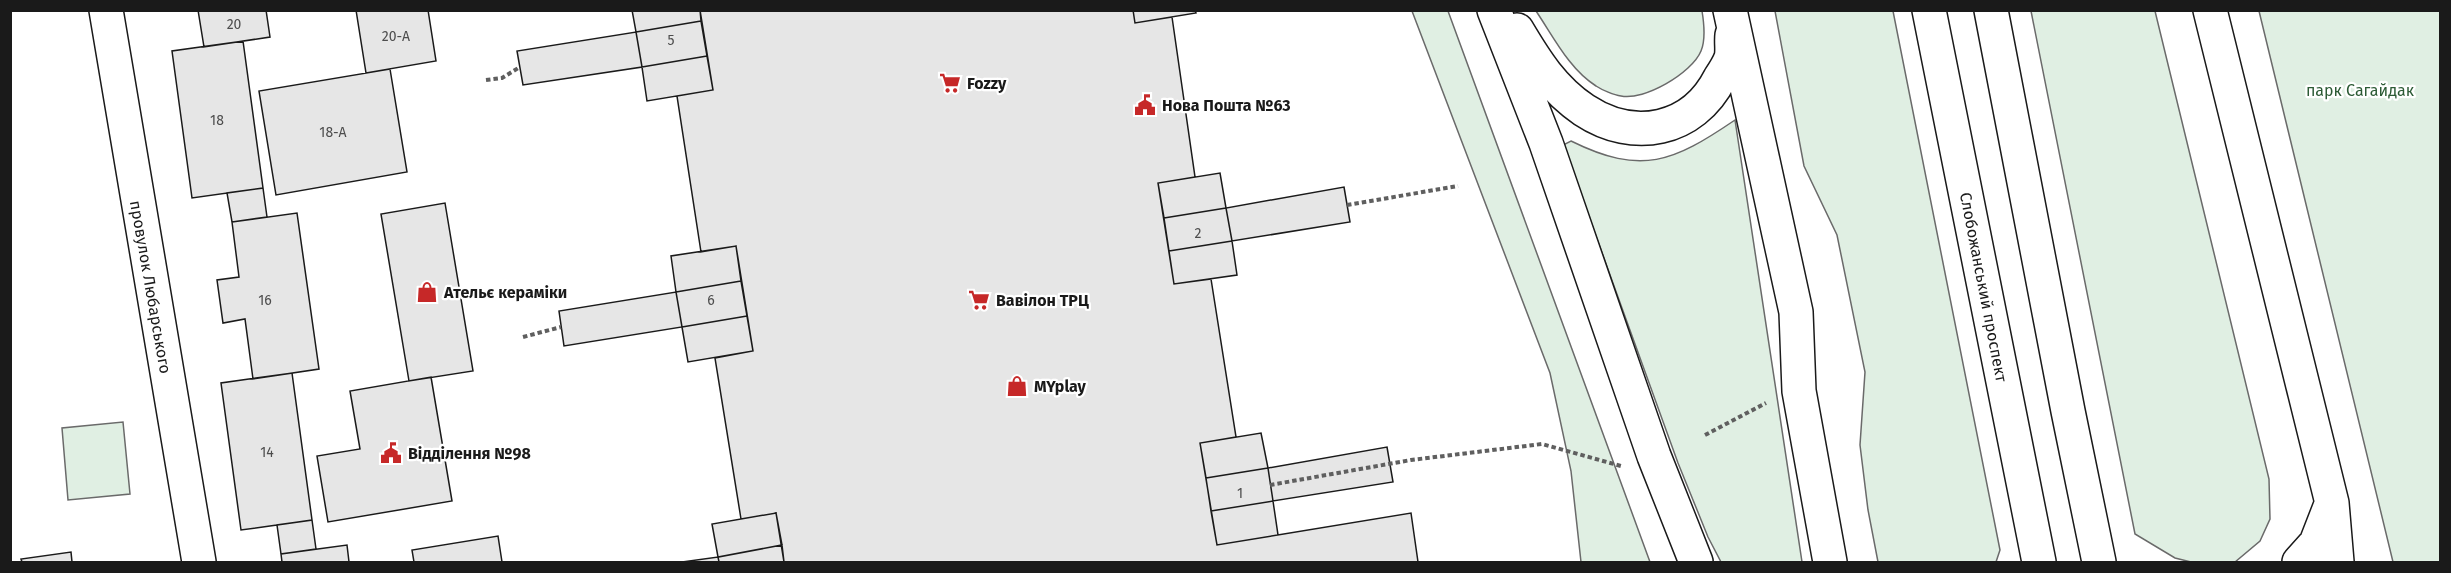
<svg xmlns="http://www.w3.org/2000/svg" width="2451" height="573" font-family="'Fira Sans',sans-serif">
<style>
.green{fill:#e0efe3;stroke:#6a6a6a;stroke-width:1.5}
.building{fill:#e6e6e6;stroke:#1a1a1a;stroke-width:1.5}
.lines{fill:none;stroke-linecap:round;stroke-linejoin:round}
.minor-casing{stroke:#1a1a1a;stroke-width:36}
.major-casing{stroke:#1a1a1a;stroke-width:36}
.path{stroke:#5f5f5f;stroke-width:4;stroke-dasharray:4.5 3;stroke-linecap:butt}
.minor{stroke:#fff;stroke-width:33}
.major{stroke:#fff;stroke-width:33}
.labels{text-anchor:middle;stroke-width:4.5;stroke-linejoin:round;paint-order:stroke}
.number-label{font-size:14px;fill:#4d4d4d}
.poi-label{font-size:16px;font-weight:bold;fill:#1a1a1a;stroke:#fff;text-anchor:start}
.park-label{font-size:16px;fill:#2b5a34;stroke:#fff}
.street-label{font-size:16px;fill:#1a1a1a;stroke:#fff}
</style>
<rect width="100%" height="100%" fill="#fff"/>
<path class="green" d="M1412 11H1448L1650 562H1581L1571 471 1550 373Z
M1536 11H1702C1704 23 1706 39 1701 51 1692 73 1644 101 1621 96 1614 95 1602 90 1596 86 1569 69 1553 36 1536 11Z
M1775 11H1893L2000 550 1996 562H1878L1868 510 1860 445 1865 372 1837 235 1804 166Z
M2031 11H2155L2269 479 2270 519 2260 541 2235 562H2191L2175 558 2135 534Z
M2259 11H2440V562H2393Z
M1735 120 1802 562H1721L1708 537 1678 463 1563 145 1571 141C1642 176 1673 162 1735 120Z
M123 422 130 494 68 500 62 428Z"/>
<path class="building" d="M198 10H266L270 37 204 47Z
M356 10H428L436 61 366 73Z
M632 10H700L701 21 636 32Z
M700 10H1133L1135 23 1172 17 1195 177 1158 183 1174 284 1211 279 1236 437 1200 443 1217 545 1411 513 1418 562H784L776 513 741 519 715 358 753 351 736 246 701 252 677 96 713 90Z
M1133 10H1195L1196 13 1135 23Z
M701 21 707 56 642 67 636 32Z
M636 32 642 67 523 85 517 51Z
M243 41 263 188 192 198 172 51Z
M707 56 713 90 647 101 642 67Z
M390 69 407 172 276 195 259 91Z
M1220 173 1226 208 1164 218 1158 183Z
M1344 187 1350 222 1232 241 1226 208Z
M263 188 267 217 232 222 227 193Z
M445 203 473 371 409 381 381 214Z
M1226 208 1232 241 1169 251 1164 218Z
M297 213 319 369 253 379 245 319 223 323 217 280 239 277 232 222Z
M1232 241 1237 275 1174 284 1169 251Z
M736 246 741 281 676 292 671 256Z
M741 281 747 316 682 327 676 292Z
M676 292 682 327 564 346 559 311Z
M747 316 753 351 688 362 682 327Z
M292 373 312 520 241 530 221 383Z
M431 377 452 501 328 522 317 456 360 449 350 391Z
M1261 433 1268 468 1206 478 1200 443Z
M1387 447 1393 482 1273 501 1268 468Z
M1268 468 1273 501 1211 511 1206 478Z
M1273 501 1278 535 1217 545 1211 511Z
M776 513 782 545 718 557 712 524Z
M312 520 316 549 281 554 277 525Z
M498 536 502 562H414L412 550Z
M347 545 349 562H282L281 554Z
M782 545 784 562H719L718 557Z
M71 552 72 562H22L21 559Z
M718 557 719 562H682Z"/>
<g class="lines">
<defs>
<path id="minor" d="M106 10 199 562"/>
<path id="major" d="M1494 10 1546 143 1654 456 1696 562
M1730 10 1796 312 1799 391 1830 562
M1929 10 2039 562
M1991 10 2068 411 2099 562
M2210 10 2332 503 2337 562
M1517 30C1536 62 1553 89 1584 110 1634 143 1693 131 1720 78 1724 72 1729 64 1731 58 1733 51 1731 42 1732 35
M2299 562 2316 543 2330 507"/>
</defs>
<use href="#minor" class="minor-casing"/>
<use href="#major" class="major-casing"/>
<path class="path" d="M486 80 502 78 520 67
M1347 205 1458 186
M523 337 561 327
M1705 435 1766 403
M1270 485 1411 460 1542 444 1621 466"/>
<use href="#minor" class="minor"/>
<use href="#major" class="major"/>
</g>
<defs>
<symbol id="supermarket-bare" viewBox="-9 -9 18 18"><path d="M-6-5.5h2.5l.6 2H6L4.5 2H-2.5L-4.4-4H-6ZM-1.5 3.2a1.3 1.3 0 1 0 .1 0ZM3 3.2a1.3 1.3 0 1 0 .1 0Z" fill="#c62828" stroke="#fff" stroke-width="2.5" paint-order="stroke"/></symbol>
<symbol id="civic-bare" viewBox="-9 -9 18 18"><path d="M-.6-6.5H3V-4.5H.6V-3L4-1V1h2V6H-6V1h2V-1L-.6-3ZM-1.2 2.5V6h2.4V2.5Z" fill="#c62828" stroke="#fff" stroke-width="2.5" paint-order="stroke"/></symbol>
<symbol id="shop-bare" viewBox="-9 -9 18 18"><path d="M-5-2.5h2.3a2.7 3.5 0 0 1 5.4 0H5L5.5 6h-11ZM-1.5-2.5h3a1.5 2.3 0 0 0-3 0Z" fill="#c62828" stroke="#fff" stroke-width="2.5" paint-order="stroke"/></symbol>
</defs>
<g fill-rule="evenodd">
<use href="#supermarket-bare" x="935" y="68" width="30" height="30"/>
<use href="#civic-bare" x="1130" y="90" width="30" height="30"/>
<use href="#shop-bare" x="412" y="277" width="30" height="30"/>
<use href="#supermarket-bare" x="964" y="285" width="30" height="30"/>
<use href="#shop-bare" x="1002" y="371" width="30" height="30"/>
<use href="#civic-bare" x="376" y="438" width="30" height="30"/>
</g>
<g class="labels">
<g class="number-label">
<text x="234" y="29">20</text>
<text x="396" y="41">20-А</text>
<text x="671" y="45">5</text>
<text x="217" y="125">18</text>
<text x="333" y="137">18-А</text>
<text x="1198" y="238">2</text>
<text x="265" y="305">16</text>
<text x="711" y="305">6</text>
<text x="267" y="457">14</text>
<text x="1240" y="498">1</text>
</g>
<g class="poi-label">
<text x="967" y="89">Fozzy</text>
<text x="1162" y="111">Нова Пошта №63</text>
<text x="444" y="298">Ательє кераміки</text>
<text x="996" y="306">Вавілон ТРЦ</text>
<text x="1034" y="392">MYplay</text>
<text x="408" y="459">Відділення №98</text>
</g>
<g class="park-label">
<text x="2360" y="96">парк Сагайдак</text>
</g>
<g class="street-label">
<text transform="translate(151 287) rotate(80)" y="6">провулок Любарського</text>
<text transform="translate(1984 287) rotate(79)" y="6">Слобожанський проспект</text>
</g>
</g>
<rect width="2451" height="573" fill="none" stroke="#1a1a1a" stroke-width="24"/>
</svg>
